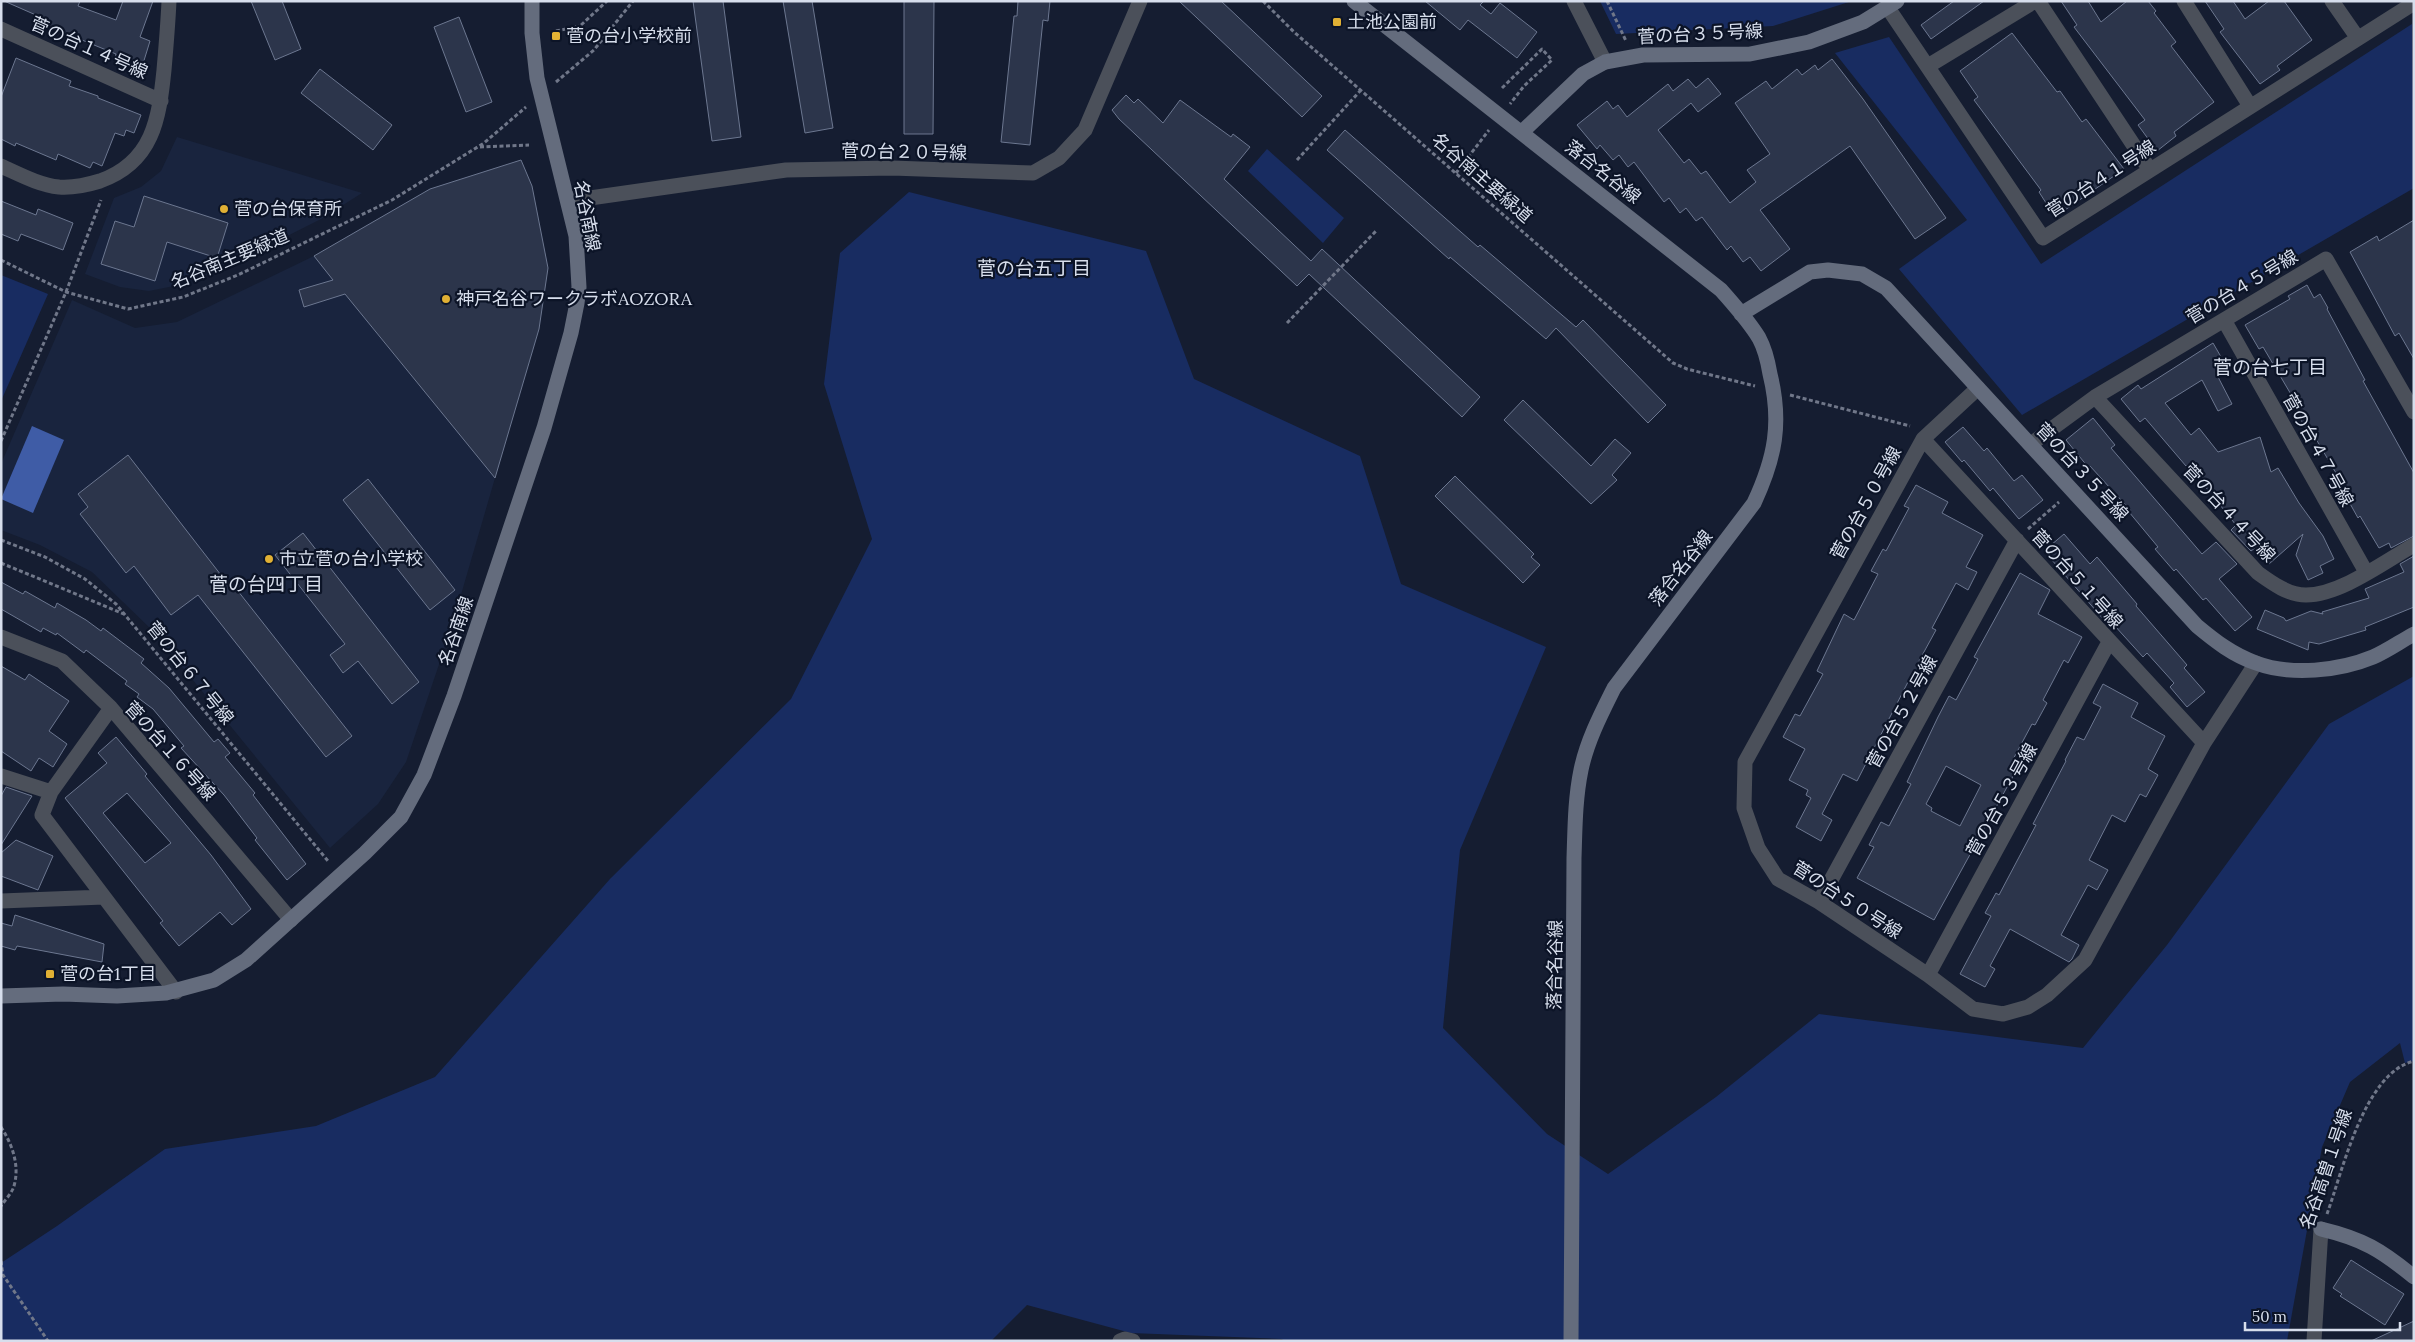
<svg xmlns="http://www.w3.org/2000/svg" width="2415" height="1342" font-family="Lora,'Noto Sans JP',serif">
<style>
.built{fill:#19243e}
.green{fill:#182c61}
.water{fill:#3f5ca6}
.building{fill:#2c354b;stroke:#6c7790;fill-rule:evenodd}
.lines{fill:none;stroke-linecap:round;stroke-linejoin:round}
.path{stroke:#707789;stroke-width:3;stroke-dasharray:4 2.5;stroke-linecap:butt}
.street{stroke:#4b505a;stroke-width:15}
.secondary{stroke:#646c7d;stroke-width:15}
.poi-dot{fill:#e0b034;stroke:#0c1427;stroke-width:2}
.labels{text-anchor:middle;stroke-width:4.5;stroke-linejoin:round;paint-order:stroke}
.poi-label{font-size:18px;fill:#d7deec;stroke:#0c1427;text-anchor:start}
.street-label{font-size:18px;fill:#d7deec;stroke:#0c1427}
.neighbourhood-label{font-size:19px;fill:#d7deec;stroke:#0c1427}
</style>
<rect width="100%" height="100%" fill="#151d31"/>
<path class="built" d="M177 137 362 193 321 219 222 269 179 285 149 291 120 287 85 274 114 198 141 187 161 171Z
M314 256 495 478 451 629 406 762 378 804 330 848 152 630 92 572 40 545 1 530V464L72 300 135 328 177 322Z"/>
<path class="green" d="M1600 1H1852L1773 26 1616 34Z
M2412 24 2414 188 2022 415 1899 269 1967 220 1835 53 1889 37 2041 264Z
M1267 149 1344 218 1323 243 1248 171Z
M909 192 1146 251 1194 379 1360 456 1401 584 1546 647 1460 850 1443 1028 1547 1134 1608 1174 1716 1097 1819 1014 2083 1048 2167 945 2329 724 2414 676V1061L2405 1063 2400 1043 2350 1082 2322 1147 2287 1341H1284L1282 1339 1131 1333 1027 1305 991 1341H1V1263L57 1226 165 1149 316 1126 435 1077 610 879 791 699 872 539 824 384 840 253Z
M1 275 48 294 1 401Z"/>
<path class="water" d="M32 426 64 440 33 513 1 499Z"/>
<path class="building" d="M4 1H80L78 6 116 20 123 1H153L140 37 150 41 142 67 115 57 116 54 43 24 45 19Z
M251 1H282L301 49 275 60Z
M693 1H723L741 137 712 141Z
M783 1H812L833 128 805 133Z
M904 1H934L933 134H904Z
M1018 1H1050L1048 21 1043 20 1030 145 1001 142 1014 16H1017Z
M1179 1H1221L1322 96 1302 117Z
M1425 1H1484L1480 5 1491 14 1500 3 1537 32 1517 58 1468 20 1460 30Z
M1954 1H1984L1931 39 1921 25Z
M2061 1H2088L2101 22 2127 1H2148L2156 11 2154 13 2176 42 2171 46 2214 102 2174 132 2176 136 2157 151 2138 125 2145 120 2074 27 2077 25Z
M2205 1H2233L2245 19 2269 1H2284L2312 40 2277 66 2280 70 2260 84 2220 32 2224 29Z
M459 17 492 102 466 112 434 27Z
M2012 33 2057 92 2060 91 2082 122 2086 119 2124 169 2055 217 2039 192 2041 190 1974 100 1978 97 1960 71Z
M16 58 71 81 69 86 98 96V98L141 115 134 133 126 130 124 136 115 133 102 166 93 162 90 168 58 154 56 160 16 143 15 146 1 139V97Z
M1832 59 1863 99 1946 218 1915 239 1850 146 1760 210 1790 249 1761 271 1750 257 1743 262 1731 246 1727 250 1702 217 1696 221 1686 208 1680 213 1669 198 1664 202 1634 162 1628 167 1619 155 1613 160 1600 145 1597 149 1577 125 1607 101 1613 109 1618 105 1627 117 1668 84 1673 91 1688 79 1696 88 1708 78 1721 94 1698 112 1691 103 1658 130 1684 163 1689 159 1701 174 1706 171 1730 203 1756 182 1747 170 1770 154 1735 103 1766 81 1772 89 1797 69 1802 75 1815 65 1818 70Z
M320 69 392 125 373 150 301 93Z
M1126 95 1134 103 1138 99 1163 123 1180 100 1231 137 1233 134 1250 147 1224 179 1311 261 1322 249 1480 397 1462 417 1309 274 1297 286 1119 119 1112 110Z
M1345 130 1478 247 1480 245 1576 327 1583 320 1666 405 1648 423 1556 328 1546 339 1450 257 1449 259 1327 150Z
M521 160 532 186 548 268 539 329 495 478 345 294 304 307 299 290 333 280 314 256 430 189Z
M144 196 228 223 217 258 167 242 155 281 101 264 115 221 134 227Z
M1 201 36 215 38 209 73 223 63 250 21 234 18 241 1 234Z
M2414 220V359L2399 333 2395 336 2350 252 2377 236 2379 241Z
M2307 285 2314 298 2320 294 2328 308 2327 309 2365 380 2363 381 2414 473V536L2391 548 2389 543 2379 548 2360 516 2358 518 2343 491 2346 490 2316 439 2313 441 2301 420 2305 418 2263 347 2259 349 2245 325 2290 299 2288 296Z
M2213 343 2228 369 2217 375 2232 404 2218 411 2202 380 2165 403 2191 435 2199 428 2218 452 2260 437 2271 472 2278 468 2299 503 2323 536 2334 559 2320 566 2323 573 2308 580 2296 555 2303 534 2269 564 2255 548 2251 551 2231 530 2236 525 2188 465 2186 466 2145 418 2140 422 2121 399 2138 385 2141 389Z
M1523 400 1591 466 1615 439 1631 453 1612 475 1617 480 1591 504 1504 420Z
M2093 418 2115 445 2111 448 2202 554 2216 542 2237 564 2219 579 2252 617 2235 631 2206 598 2203 600 2176 569 2174 571 2155 549 2158 547 2129 512 2131 511 2090 466 2088 467 2066 440Z
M1963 427 1984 451 1987 448 2014 481 2022 475 2043 500 2019 519 1993 488 1990 491 1964 460 1962 462 1945 442Z
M128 455 231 588 234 586 352 736 326 757 198 595 171 615 134 566 126 573 80 514 88 507 78 494Z
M1455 476 1534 554 1531 557 1540 565 1523 583 1435 496Z
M368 479 455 590 430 610 343 500Z
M1916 485 1948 502 1942 513 1983 535 1966 567 1977 572 1968 590 1956 583 1932 628 1936 630 1919 661 1922 663 1911 684 1908 682 1857 781 1843 774 1822 814 1832 820 1821 841 1796 827 1811 798 1806 795 1808 790 1789 780 1805 749 1783 737 1795 714 1800 716 1823 674 1817 671 1844 614 1854 620 1878 574 1871 571 1883 549 1886 551 1909 508 1904 506Z
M303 533 419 682 392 704 358 661 343 673 330 655 345 644 275 555Z
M2064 534 2090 564 2097 557 2137 604 2136 606 2187 665 2184 668 2205 692 2187 707 2170 687 2174 683 2147 653 2143 657 2114 625 2111 628 2044 551Z
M2414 556V607L2365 627 2366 630 2319 644 2309 642 2308 650 2257 629 2265 610 2284 618 2286 621 2311 611 2323 614 2322 612 2369 598 2365 589 2404 572 2400 564Z
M2020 573 2050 590 2038 614 2082 637 2068 663 2064 660 2043 700 2047 703 2035 725 2032 724 2010 765 2017 769 1934 920 1857 878 1874 847 1869 845 1881 822 1889 826 1911 784 1907 782 1938 717 1949 696 1956 700 1978 659 1974 657ZM1946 766 1981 785 1960 826 1931 811 1932 808 1926 804Z
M1 582 23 594 25 591 55 608 57 603 86 620 101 631 103 628 144 659 141 663 169 688 214 742 218 739 230 753 225 757 255 793 253 795 306 864 287 880 255 840 257 838 224 795 181 748 184 746 153 709 137 697 139 694 125 684 127 681 86 650 84 653 57 633 56 635 43 628 41 632 1 609Z
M1 666 25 680 29 674 69 701 49 731 67 744 53 767 39 758 31 771 1 751Z
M2103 684 2138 703 2131 717 2165 736 2148 769 2158 775 2146 797 2140 794 2125 822 2112 815 2089 860 2108 870 2097 890 2088 885 2061 935 2079 945 2072 959 2069 962 2010 929 1990 966 1995 969 1985 987 1960 974 1991 916 1985 913 1996 893 1999 895 2036 825 2033 824 2066 761 2065 760 2077 737 2084 740 2101 707 2093 703Z
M116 737 147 774 145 776 211 855 251 909 232 925 220 912 179 946 160 923 163 921 65 798 107 763 98 753ZM127 793 171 843 145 863 103 813Z
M6 787 32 796 1 845V796Z
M16 840 53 856 38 890 1 876V853Z
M15 915 104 944 102 962 17 946 15 950 1 946V923L12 926Z
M2351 1260 2404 1294 2385 1325 2340 1296 2342 1294 2333 1288Z
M2414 1321V1341H2371Z"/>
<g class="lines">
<path class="path" d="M1263 1 1294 32 1673 363 1687 369 1755 386
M1607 1 1626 41
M556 31 580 26 607 1
M556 82 594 50 633 1
M1502 88 1542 49 1552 60 1524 86 1510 104
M480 147 529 145
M1297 160 1361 90
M1456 173 1489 130
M1 260 66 292 128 309 183 297 238 275 392 200 484 143 526 107
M1287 323 1376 231
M1790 395 1910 426
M1 441 66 292 101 200
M2028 529 2059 502
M1 540 45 557 85 579 116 604 328 861
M1 563 124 614
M1 1127C12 1144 20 1165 14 1186 12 1193 5 1200 1 1206
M2327 1214C2343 1170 2364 1073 2414 1061
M1 1261 3 1275 48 1341"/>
<path class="street" d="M1574 1 1605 62
M2038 1 2150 170
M2184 1 2250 106
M2332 1 2357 37
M1888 8 2043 238 2414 3
M1 29 161 101
M1928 66 2035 1
M1 166C19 174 39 185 59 187 73 188 87 185 100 181 153 162 159 119 164 70 166 47 168 24 169 1
M569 201 786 170 892 168 1033 173 1059 158 1085 130 1140 1
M2224 320 2366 572
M1978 388 1923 439 1745 762 1744 808 1758 848 1778 879 1819 902 1928 975 1973 1009 2003 1014 2028 1007 2047 995 2085 960 2204 743 2256 663
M2095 397 2258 573C2272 583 2288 595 2306 595 2340 595 2384 562 2414 545
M1923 439 2204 743
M2031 444 2095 397 2326 259 2414 412
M1 637 62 661 111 708
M1 776 51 792
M1 901 104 897
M1819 902 2017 540
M1928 975 2109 642
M176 992 42 815 51 792 111 708 291 920
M1120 1341 1125 1339 1133 1341
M2314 1341 2321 1229"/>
<path class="secondary" d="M1354 1 1721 290C1734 305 1748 320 1759 338 1765 349 1768 362 1770 374 1782 423 1775 458 1754 503L1614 688C1601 714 1587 741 1581 770 1575 799 1575 829 1574 858L1571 1341
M1522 132 1583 74 1605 62 1643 55 1750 54 1809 42 1863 22 1897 1
M1741 314 1810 272 1828 270 1862 274 1886 288 2197 626C2215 641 2233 655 2256 663 2291 676 2339 671 2373 657 2387 651 2401 641 2414 634
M1 996 63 994 117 996 166 993 214 980 246 960 365 853 401 817 424 775 454 696 544 428 571 333 577 303 579 287 576 236 537 78 532 33V1
M2321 1229C2363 1239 2381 1250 2414 1277"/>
</g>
<g class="poi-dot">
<rect x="1332" y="17" width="10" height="10" rx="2.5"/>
<rect x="551" y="31" width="10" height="10" rx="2.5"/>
<circle cx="224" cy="209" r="5"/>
<circle cx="446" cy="299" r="5"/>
<circle cx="269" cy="559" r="5"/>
<rect x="45" y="969" width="10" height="10" rx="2.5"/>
</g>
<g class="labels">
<g class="poi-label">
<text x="1347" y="28">土池公園前</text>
<text x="566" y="42">菅の台小学校前</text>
<text x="234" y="215">菅の台保育所</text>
<text x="456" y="305">神戸名谷ワークラボAOZORA</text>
<text x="279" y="565">市立菅の台小学校</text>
<text x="60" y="980">菅の台1丁目</text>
</g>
<g class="street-label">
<text transform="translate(1700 34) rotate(-3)" y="6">菅の台３５号線</text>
<text transform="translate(89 48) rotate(24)" y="6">菅の台１４号線</text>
<text transform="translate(904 152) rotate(1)" y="6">菅の台２０号線</text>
<text transform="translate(1603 172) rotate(38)" y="6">落合名谷線</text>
<text transform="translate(1482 178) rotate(41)" y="6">名谷南主要緑道</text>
<text transform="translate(2101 179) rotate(-33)" y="6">菅の台４１号線</text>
<text transform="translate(587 216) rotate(79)" y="6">名谷南線</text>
<text transform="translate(230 259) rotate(-23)" y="6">名谷南主要緑道</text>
<text transform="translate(2242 287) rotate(-31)" y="6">菅の台４５号線</text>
<text transform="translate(2318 450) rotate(61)" y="6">菅の台４７号線</text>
<text transform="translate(2082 472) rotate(47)" y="6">菅の台３５号線</text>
<text transform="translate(1866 503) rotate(-61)" y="6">菅の台５０号線</text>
<text transform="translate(2229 513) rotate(47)" y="6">菅の台４４号線</text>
<text transform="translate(1681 568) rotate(-52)" y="6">落合名谷線</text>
<text transform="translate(2077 579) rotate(48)" y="6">菅の台５１号線</text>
<text transform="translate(456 631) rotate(-71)" y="6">名谷南線</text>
<text transform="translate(190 673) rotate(51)" y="6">菅の台６７号線</text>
<text transform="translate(1902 712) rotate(-61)" y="6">菅の台５２号線</text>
<text transform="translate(170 751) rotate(48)" y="6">菅の台１６号線</text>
<text transform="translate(2002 800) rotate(-61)" y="6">菅の台５３号線</text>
<text transform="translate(1847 900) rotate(33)" y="6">菅の台５０号線</text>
<text transform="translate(1555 965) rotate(-89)" y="6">落合名谷線</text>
<text transform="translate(2326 1169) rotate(-71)" y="6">名谷高曽１号線</text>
</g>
<g class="neighbourhood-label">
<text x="1034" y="275">菅の台五丁目</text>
<text x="2270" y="374">菅の台七丁目</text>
<text x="266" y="591">菅の台四丁目</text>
</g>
</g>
<rect width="2415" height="1342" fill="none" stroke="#d7deec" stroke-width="5"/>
<path d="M2245 1322v8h155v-8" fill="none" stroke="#d7deec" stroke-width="2.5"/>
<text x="2252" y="1322" font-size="15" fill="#d7deec" stroke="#0c1427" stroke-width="4" paint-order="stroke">50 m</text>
</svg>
